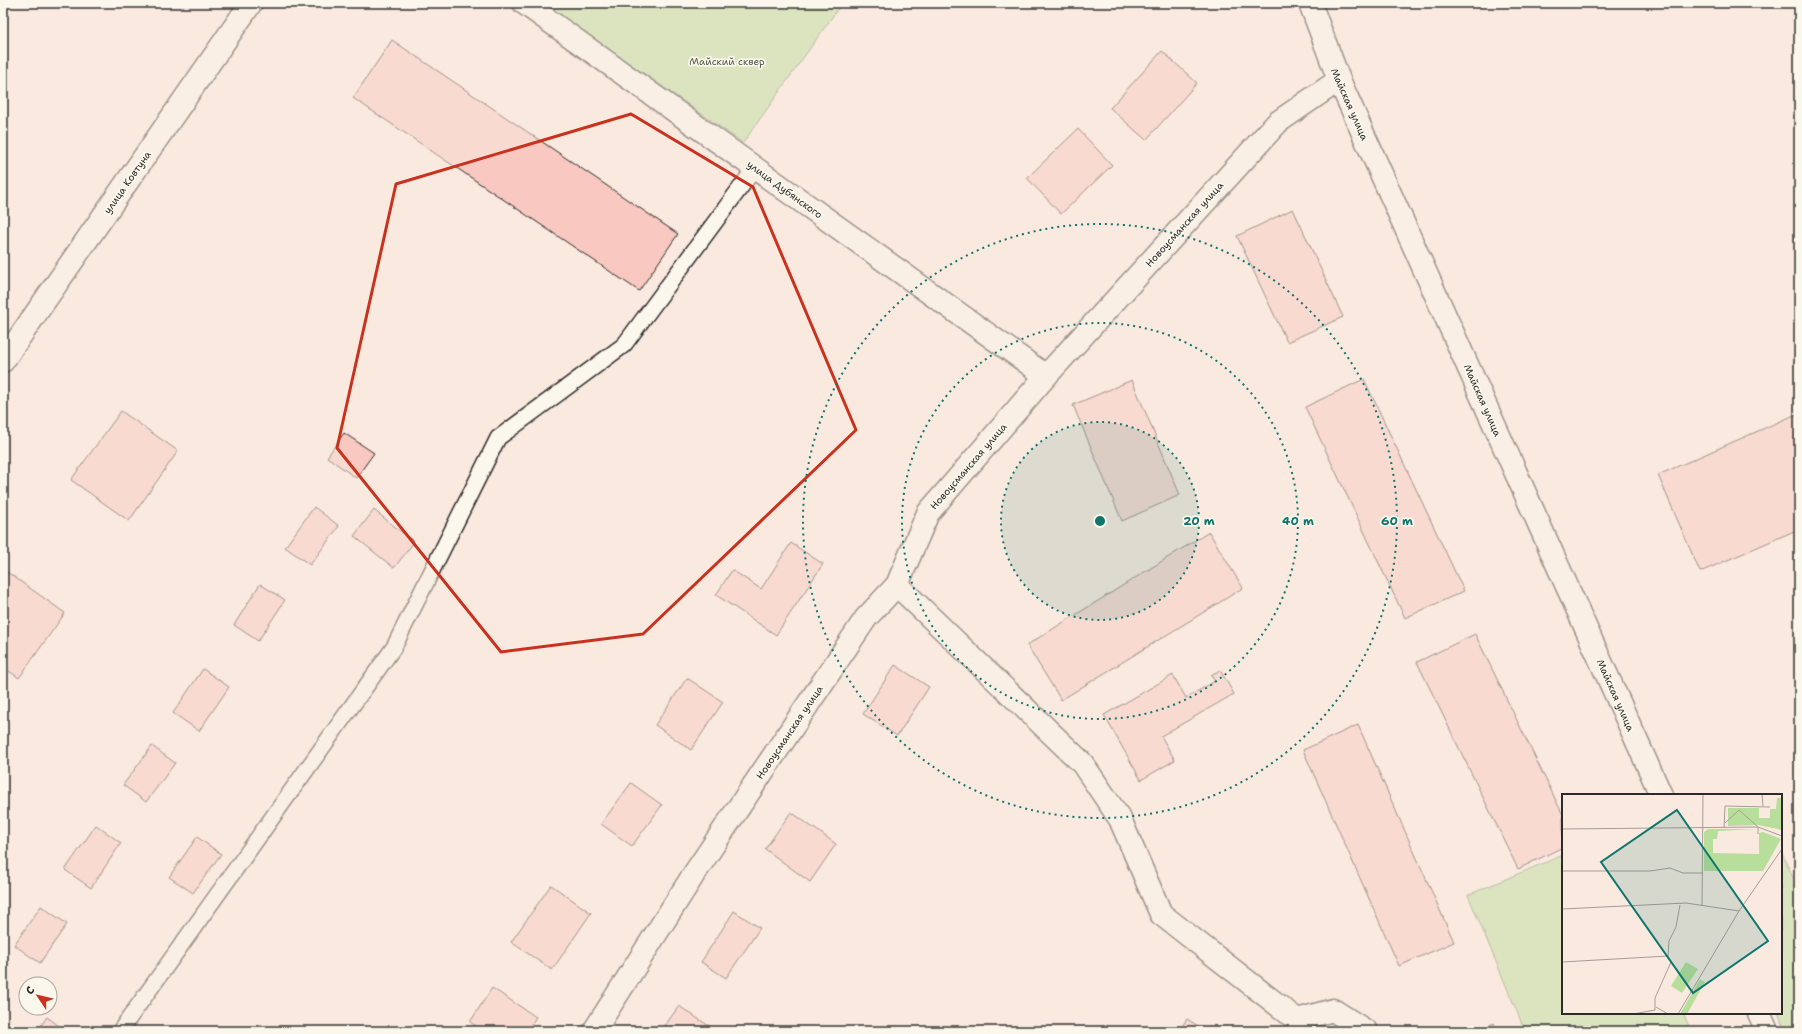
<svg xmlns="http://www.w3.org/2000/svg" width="1802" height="1034" font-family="'Shantell Sans',sans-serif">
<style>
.green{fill:#b7de9a;stroke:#718462}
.building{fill:#f8c8c1;stroke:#2b2b2b}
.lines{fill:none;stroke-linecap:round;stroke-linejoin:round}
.service-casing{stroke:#2b2b2b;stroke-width:18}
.minor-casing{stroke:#2b2b2b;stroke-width:25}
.tertiary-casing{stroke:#2b2b2b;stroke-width:25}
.service{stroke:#fbf7ec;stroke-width:15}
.minor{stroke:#fbf7ec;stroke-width:22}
.tertiary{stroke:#fbf7ec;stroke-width:22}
.marked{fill:none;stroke:#c8321e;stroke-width:3;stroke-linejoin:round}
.ring{fill:none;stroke:#0f766e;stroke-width:2;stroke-dasharray:2 4}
.labels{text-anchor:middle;stroke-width:3.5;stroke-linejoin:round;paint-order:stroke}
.park-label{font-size:10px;fill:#4e5847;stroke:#fbf7ec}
.street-label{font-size:10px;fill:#2b2b2b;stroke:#fbf7ec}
.inset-road{fill:none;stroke:#a79d97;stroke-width:1}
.view{fill:#0f766e;fill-opacity:0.15;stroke:#0f766e;stroke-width:2}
.inset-edge{fill:none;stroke:#2b2b2b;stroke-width:2}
.centre{fill:#0f766e;stroke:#fbf7ec;stroke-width:2}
.ring-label{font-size:12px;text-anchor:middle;font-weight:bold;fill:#0f766e;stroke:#fbf7ec;stroke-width:3.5;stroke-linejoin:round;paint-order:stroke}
</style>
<rect width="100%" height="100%" fill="#fae9df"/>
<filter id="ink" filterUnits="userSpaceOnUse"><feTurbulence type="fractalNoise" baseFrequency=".025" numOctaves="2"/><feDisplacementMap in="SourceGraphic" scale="8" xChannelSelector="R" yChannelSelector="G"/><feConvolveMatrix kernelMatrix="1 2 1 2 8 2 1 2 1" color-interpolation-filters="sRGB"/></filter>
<g filter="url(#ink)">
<path class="green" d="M543 3H842L743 143Z
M1781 851 1799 891V1031H1786L1778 1013H1781Z
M1563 855V1013H1683L1691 1031H1525L1468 895Z"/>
<path class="building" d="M392 40 678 234 639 291 353 98Z
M1162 51 1197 83 1146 140 1110 108Z
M1078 129 1112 165 1061 214 1027 178Z
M1293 209 1343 317 1287 342 1237 236Z
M1364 379 1464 591 1405 618 1305 407Z
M1132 380 1180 495 1122 521 1073 405Z
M121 411 178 451 129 521 71 480Z
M1799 413V529L1700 572 1658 475Z
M344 433 374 453 356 478 327 457Z
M314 507 339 526 310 565 285 547Z
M374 510 414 542 394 568 354 536Z
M1209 532 1243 588 1061 700 1027 645Z
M791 543 823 564 776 635 716 595 732 570 761 589Z
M7 572 65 613 19 678 3 667V579Z
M260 584 285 600 258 641 234 625Z
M1475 634 1563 815V847L1518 869 1417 662Z
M895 665 929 687 897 736 863 714Z
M203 669 229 687 199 731 173 713Z
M1220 670 1234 694 1161 736 1175 760 1141 780 1104 715 1173 675 1186 698 1215 681 1211 675Z
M687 678 723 702 691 750 655 725Z
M1358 725 1454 942 1399 966 1303 750Z
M152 746 175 763 146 802 123 785Z
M631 783 662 805 632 846 601 824Z
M791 812 836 844 810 882 765 849Z
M96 825 121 843 91 888 65 870Z
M197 837 221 854 193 893 169 877Z
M551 885 591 913 552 970 511 942Z
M41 906 67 924 40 963 14 945Z
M734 911 760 928 726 978 701 962Z
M492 988 536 1017 527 1031H483L470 1022Z
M679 1006 715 1030V1031H661Z
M47 1017 66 1031H37Z
M1187 1019 1206 1031H1179Z
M1494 1023 1497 1031H1475Z"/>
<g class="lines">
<defs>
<path id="service" d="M120 1031 394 647 498 438 624 345 755 168"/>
<path id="minor" d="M524 3 1046 376
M3 361 251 3
M897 585 1082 763 1120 819 1161 914 1297 1020 1333 1010 1366 1031
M594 1031 694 874 866 618 897 585 928 513 1046 376 1278 122 1339 80"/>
<path id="tertiary" d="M1310 3 1339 80 1661 795
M1759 1013 1767 1031"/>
</defs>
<use href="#service" class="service-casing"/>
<use href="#minor" class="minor-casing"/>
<use href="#tertiary" class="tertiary-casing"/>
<use href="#service" class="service"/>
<use href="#minor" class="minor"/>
<use href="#tertiary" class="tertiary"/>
</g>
</g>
<path d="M0 0H1802V1034H0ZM631 114 753 187 856 430 643 634 501 652 337 448 396 184Z" fill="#fae9df" fill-opacity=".55" fill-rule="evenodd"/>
<path class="marked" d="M631 114 753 187 856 430 643 634 501 652 337 448 396 184Z"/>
<circle cx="1100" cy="521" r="99" fill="#0f766e" fill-opacity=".12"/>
<g class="ring">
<circle cx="1100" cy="521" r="99"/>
<circle cx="1100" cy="521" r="198"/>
<circle cx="1100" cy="521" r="297"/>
</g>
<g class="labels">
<g class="park-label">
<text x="727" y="65">Майский сквер</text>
</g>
<g class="street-label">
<text transform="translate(1350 104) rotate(66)" y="4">Майская улица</text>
<text transform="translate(127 182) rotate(-55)" y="4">улица Ковтуна</text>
<text transform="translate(785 189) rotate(36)" y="4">улица Дубянского</text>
<text transform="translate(1184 224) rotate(-48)" y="4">Новоусманская улица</text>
<text transform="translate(1483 400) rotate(66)" y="4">Майская улица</text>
<text transform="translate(968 466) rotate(-49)" y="4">Новоусманская улица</text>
<text transform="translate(1616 695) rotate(66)" y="4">Майская улица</text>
<text transform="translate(789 732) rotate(-56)" y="4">Новоусманская улица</text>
</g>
</g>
<g transform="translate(1562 794)">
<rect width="220" height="220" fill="#fae9df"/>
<path d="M215 4H220V36L196 31 166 32V14H197V24H208V15H214ZM146 35H194L156 37 155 45H151V59L197 60V39L201 38 219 45 201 77H142V38ZM124 168 136 175 120 199 109 192ZM138 185 143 188 125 220H118Z" fill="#b7de9a"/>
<path class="inset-road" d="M200 0 201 12M163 29 177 16 196 33V40M162 34 163 12 208 13M0 35 196 33 220 42M0 77H88L108 74 121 79H141M140 111 141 0M0 115 124 109 177 117M0 168 106 162M94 213 106 220M71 220 93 216V204L109 168 106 162 107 147 114 133 118 111M116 220 177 117 220 55"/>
<path class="view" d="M115 16 206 147 131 199 39 68Z"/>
<rect width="220" height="220" class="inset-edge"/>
</g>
<circle cx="1100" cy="521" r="6" class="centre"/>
<g class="ring-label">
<text x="1199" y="525">20 m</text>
<text x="1298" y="525">40 m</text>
<text x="1397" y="525">60 m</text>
</g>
<rect width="1802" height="1034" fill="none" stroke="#fbf7ec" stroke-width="16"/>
<rect x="8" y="8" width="1786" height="1018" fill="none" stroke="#2b2b2b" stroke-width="1.5" filter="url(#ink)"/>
<g transform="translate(38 996) rotate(305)"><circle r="19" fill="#fbf7ec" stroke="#a8a59f"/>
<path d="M0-3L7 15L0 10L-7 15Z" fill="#c8321e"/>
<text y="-6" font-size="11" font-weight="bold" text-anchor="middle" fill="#2b2b2b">С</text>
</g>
</svg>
